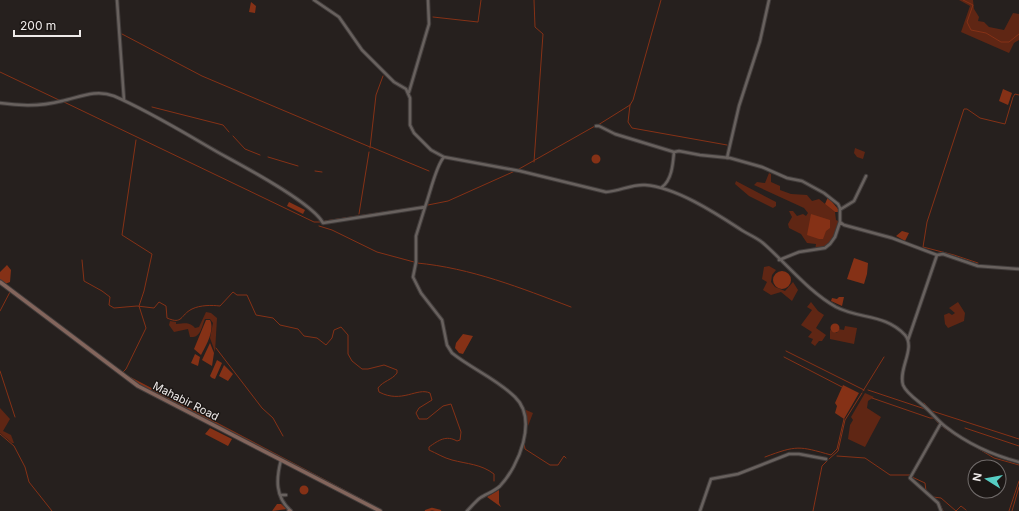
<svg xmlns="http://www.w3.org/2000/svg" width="1019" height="511" font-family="Inter,sans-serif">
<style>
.green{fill:#5f2614}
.water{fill:#853116}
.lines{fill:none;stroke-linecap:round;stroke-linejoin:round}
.stream{stroke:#853116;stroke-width:1}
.canal{stroke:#853116;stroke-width:2.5}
.street-casing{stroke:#403b3a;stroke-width:4.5}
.secondary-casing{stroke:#403b3a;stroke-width:5.5}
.street{stroke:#68615e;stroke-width:2.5}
.secondary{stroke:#83655c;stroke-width:3.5}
.labels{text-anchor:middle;stroke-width:3;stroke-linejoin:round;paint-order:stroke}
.street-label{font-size:11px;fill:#eeeae9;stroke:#1c1715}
</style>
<rect width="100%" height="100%" fill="#26201e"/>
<path class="green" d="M959 0H973L974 9 979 17 978 21 984 22 989 27 1004 30 1013 13 1019 14V40L1014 43 1009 53 961 32 970 6Z
M855 148 865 152 863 159 857 157 854 153Z
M769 173 771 174V182L780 186V190L791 194 807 195 812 201 819 199 835 212 836 220 840 222C835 237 832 246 815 250L816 244 807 243 801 234 789 228 788 224 792 217 789 211H793L797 216 803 214 806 216 808 213 804 208 754 185 757 182 765 183Z
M736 181 776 202V206L773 208 749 196 735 184Z
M769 266 776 270 772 275 771 282 775 287 785 291 793 282 798 290 792 301 781 292 771 295 763 290 767 282 762 279 764 267Z
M811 302 818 311 824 315 816 328 826 335 822 341H819L815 346 811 343 813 339 808 337 812 332 801 325 812 310 807 307Z
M958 302 965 313 964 321 948 328 945 324 944 315 949 313 952 315 955 313 949 308Z
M206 312 211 313 217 318 215 352 210 338 213 323 210 319H205C201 328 201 338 190 337L188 329 174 332 169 325 170 321 176 322V324C185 324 188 321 195 328L199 327Z
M845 326 857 328 854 344 830 339V330L837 333 838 329 844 330Z
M865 393 874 397 868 401 867 408 881 417 865 447 848 439 850 425 853 420 851 417Z
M0 408 10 419 3 431 11 435 14 443H12L0 433Z
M526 410 533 413 528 426 524 411Z"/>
<path class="water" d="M251 2 256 6 255 13 249 12Z
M1003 89 1012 93 1008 105 999 101Z
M591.5 159a4.5 4.5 0 1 1 9 0a4.5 4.5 0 1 1-9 0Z
M828 197 838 209V212H835L825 204Z
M289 202 305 210 303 214 287 206Z
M811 214 830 220V228L826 231 823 239H819L807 235Z
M902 231 909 233 905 241 896 236Z
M854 258 868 263 867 274 864 284 847 279Z
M7 265 11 270 10 282 5 284 0 280V272Z
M773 280a9 9 0 1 1 18 0a9 9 0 1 1-18 0Z
M839 297H844L842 306 831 301 832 298 837 299Z
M206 320H210C215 330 206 346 201 355L194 349Z
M830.5 328a4.5 4.5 0 1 1 9 0a4.5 4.5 0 1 1-9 0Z
M463 334 473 336 463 354 459 353 455 348 456 343Z
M210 343 214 353 212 366 202 360Z
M195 354 200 357 198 366 191 363Z
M217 360 222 363 215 379 212 378 210 376Z
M224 365 233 374 228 381 219 376Z
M843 385 859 393 844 419 835 413 837 406 835 403Z
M210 428 232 439 228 446 205 434Z
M299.5 490a4.5 4.5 0 1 1 9 0a4.5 4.5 0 1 1-9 0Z
M499 490V503L501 507 487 497Z
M277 504H281L287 509 272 511Z"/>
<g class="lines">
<path class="stream" d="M534 0 535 27 543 34 534 162
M963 0 973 5 967 22 971 30 986 33 1001 42H1009L1019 34
M433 17 478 22 481 0
M122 34 202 76 370 147
M0 72 61 101
M64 102 314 222H320
M630 105 628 122 632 128 727 145
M152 107 223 125 229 132
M598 125 630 105 633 100 661 0
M233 136 245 149 260 155
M371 147 429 171
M370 148 376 95 383 76
M268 157 298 166
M519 169 595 126
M315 171 322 172
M428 205 448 201 515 171
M359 214 369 152
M325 221 424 206
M319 226 332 230 377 252 414 262
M82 260 84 281 102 291 110 297 109 305 114 308 137 306 154 308 159 302 166 306 167 318C183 325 180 315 192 309 200 305 212 305 220 306L233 292 237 295H247L256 315 273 318 280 325 298 329 304 336 317 338 326 345 332 338 334 330 341 327 348 335V354L352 361 362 369H368L384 365 397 370V373C392 380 383 381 378 388L379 392C402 404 417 387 430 393L432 400 419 408 416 413 419 419H427L443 406 451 404 461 432 460 440 457 441C446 435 439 440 429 447V450C436 453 444 458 452 460 467 464 481 464 494 474V481
M417 263C471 268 521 288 571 307
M978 263 954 255 923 247 927 222 964 109H967L980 118 1005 124 1013 97 1015 94 1019 95
M0 311 10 292
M216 348 262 408 273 418 283 436
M786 351 864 390
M784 357 842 387
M0 371 15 417
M122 373 126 369 146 328 139 306 144 291 152 254 122 235 136 140
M868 390 925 409
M863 391 884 357
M872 398 930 418H934
M924 403 932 411 1019 439
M927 410 931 415
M935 419 939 424
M943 427 956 436
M965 428 1019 446
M0 434 14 446 25 467 29 482 52 511
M964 440 994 458 1019 465
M524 443 525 449 550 465H558L564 456 566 458
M837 456 865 458 890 475H910
M765 457C797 445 799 446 831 455L837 449 844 419
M829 459 838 451 845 420 862 393
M926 491 925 483 912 477 939 429
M933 497 941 498 956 511 961 506 966 510
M939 502 943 511
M813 511 822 466 827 461
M1009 511 1019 481
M1012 511 1019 487"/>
<path class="canal" d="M128 377 373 506
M426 511 432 509 440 511"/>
<defs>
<path id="street" d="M117 0 124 100
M314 0 339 17 362 50 394 82 406 89 410 98V125L414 133 431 150 444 157
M409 92 429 24 428 0
M0 103C20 106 43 106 62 101 80 97 96 89 114 96 151 112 186 134 221 154 243 166 313 203 323 223L425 207C430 194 436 165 444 157L520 171 606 192C620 191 632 184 645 185 675 187 714 212 740 229 747 234 756 237 763 243 787 264 808 291 836 307 859 319 886 314 905 335 916 348 898 369 903 385 906 393 918 401 924 406 932 413 938 421 946 427 968 444 992 455 1019 462
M596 126H599L615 134 674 152
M727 158 739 106 760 41 769 0
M662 187C672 180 673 163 674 152L679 151 700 155 730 158 762 167 787 178 802 181 824 193 838 204 840 208V222L844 225 892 238 937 255 943 254 978 266 1019 269
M425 207 416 236V262L413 277 421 293 442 320 447 345 452 353C472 369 497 379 515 397 538 419 519 466 500 486 495 491 486 494 480 498 475 502 471 507 467 511
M841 209 854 201 866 176
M779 260 799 252 825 248 830 244 835 237 840 222
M908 340 937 255
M281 460C276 479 275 497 291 511
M280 495H286
M700 511 711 479 738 474 789 454H799L826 459
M941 511 938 503 910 478 941 423"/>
<path id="secondary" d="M0 282 138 386 380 511
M289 511H290"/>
</defs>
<use href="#street" class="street-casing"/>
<use href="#secondary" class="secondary-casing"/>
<use href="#street" class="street"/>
<use href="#secondary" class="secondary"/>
</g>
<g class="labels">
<g class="street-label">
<text transform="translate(186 401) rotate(27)" y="4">Mahabir Road</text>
</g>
</g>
<g transform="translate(987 479) rotate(281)"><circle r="19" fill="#1c1715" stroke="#706b6a"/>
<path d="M0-3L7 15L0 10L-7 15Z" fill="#56cec4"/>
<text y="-6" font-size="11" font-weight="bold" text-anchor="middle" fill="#eeeae9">N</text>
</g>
<path d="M14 30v6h66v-6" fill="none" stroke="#eeeae9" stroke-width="2"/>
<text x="20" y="30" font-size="12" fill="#eeeae9" stroke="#1c1715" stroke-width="3" paint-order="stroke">200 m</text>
</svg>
